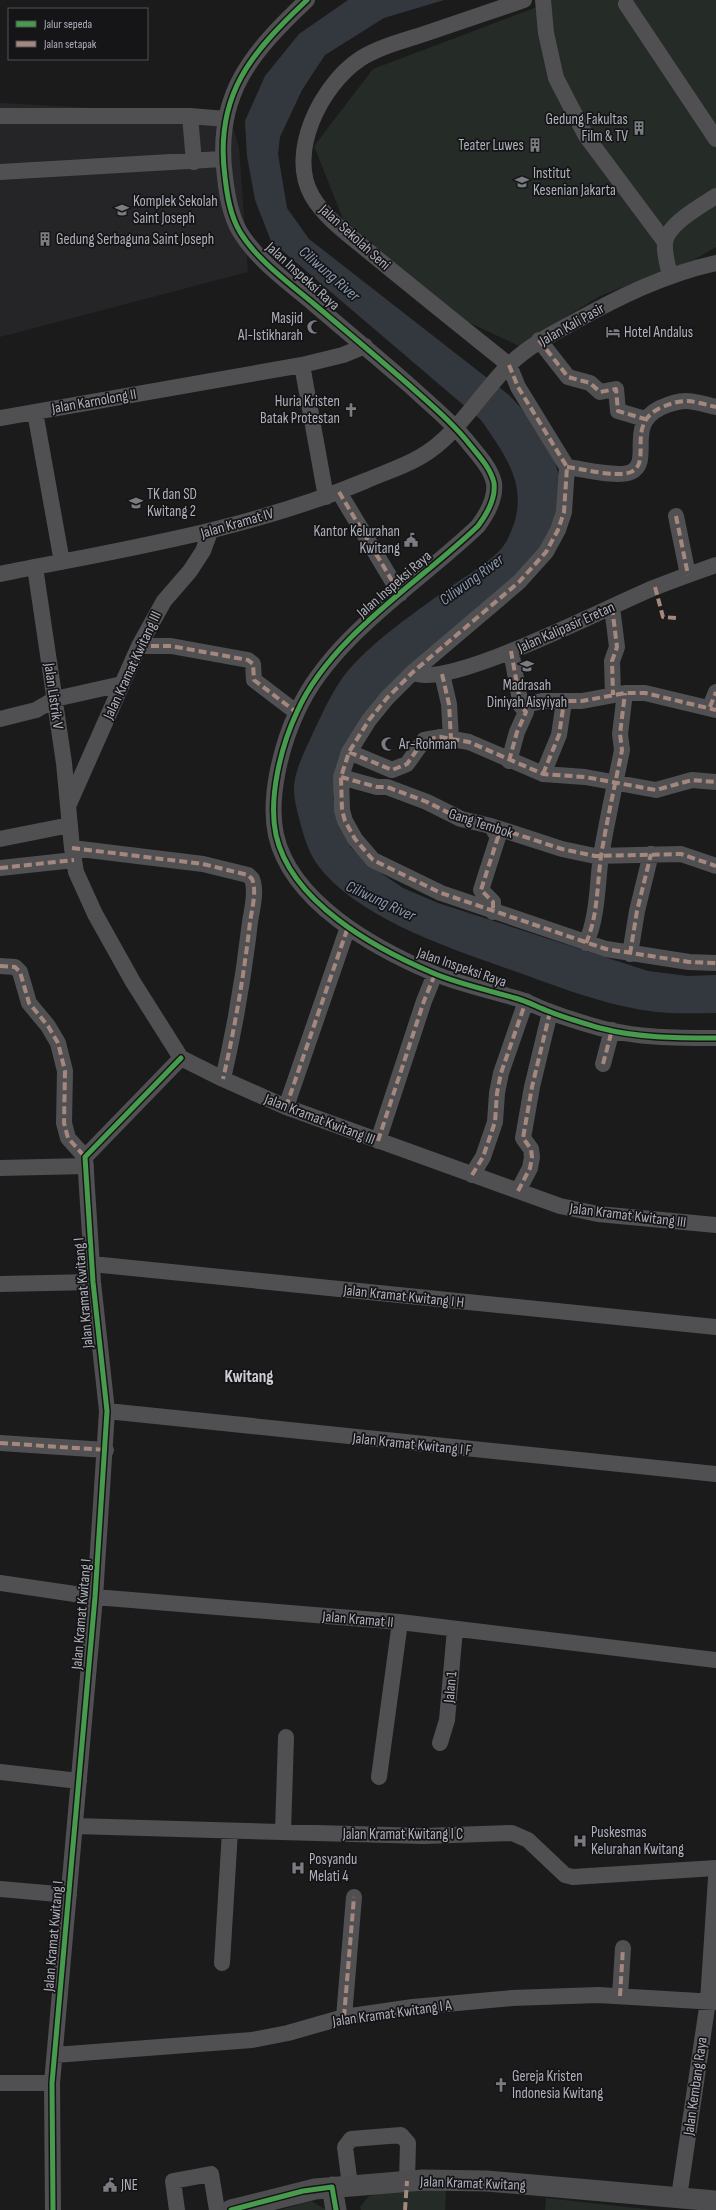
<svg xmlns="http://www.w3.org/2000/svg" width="716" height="2210" font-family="'Sofia Sans Condensed',sans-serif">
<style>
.built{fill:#252527}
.green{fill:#252b26}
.water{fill:#33383f}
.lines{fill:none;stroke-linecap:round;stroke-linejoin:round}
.minor{stroke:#505053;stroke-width:16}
.major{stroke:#4d4d4f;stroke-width:21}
.quiet{stroke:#a5887d;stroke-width:4;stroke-dasharray:8 4;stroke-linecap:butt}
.cycleway-casing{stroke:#151517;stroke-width:8}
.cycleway{stroke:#469c4c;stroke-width:5}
.labels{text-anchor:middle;stroke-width:3.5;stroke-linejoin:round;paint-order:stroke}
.poi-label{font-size:15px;fill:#aeb0ba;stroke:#151517;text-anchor:start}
.street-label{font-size:15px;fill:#aeb0ba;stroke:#151517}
.water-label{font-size:16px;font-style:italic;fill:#8999b0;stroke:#151517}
.quarter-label{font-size:17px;font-weight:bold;fill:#ced0d6;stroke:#151517}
</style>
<rect width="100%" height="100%" fill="#1b1b1b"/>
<path class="built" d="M0 103 229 115 239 147 248 272 0 337Z"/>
<path class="green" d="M547 0H716V247L694 260 600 296 519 346 453 315 343 219 314 146 373 69 537 7Z
M446 2189 445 2210H361L360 2207 368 2197 384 2190Z
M546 2198 655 2210H545Z
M311 2201 327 2210H280Z"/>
<path class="water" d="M348 0H444L384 18 325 55 302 90 280 137 278 154 287 208 309 239 509 395 534 422 553 455 560 479 556 524 524 571 397 683 339 771 333 799 339 827 351 848 378 871 403 888 438 903 648 971 688 976 716 975V1013C697 1013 676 1014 657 1012 603 1006 551 984 500 966 443 946 354 915 317 864 308 851 303 834 299 818 296 806 292 793 295 779 298 764 306 748 313 733 322 714 331 694 343 677 369 643 418 610 453 585 469 574 497 558 506 542 533 493 509 460 481 420L271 241 255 200 247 156 245 121 265 76 299 34Z"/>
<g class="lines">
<path class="minor" d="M307 0C251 53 214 95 225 177 227 195 230 215 240 232 257 260 289 283 314 304 346 331 378 358 409 385 431 405 453 423 471 446 480 457 491 469 494 483 496 499 487 514 478 526 420 582 330 637 297 712 281 746 268 798 276 835 291 902 374 948 433 973 459 984 488 990 515 998 527 1001 537 1007 548 1011 565 1018 583 1023 600 1028 638 1038 676 1038 716 1038
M524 0C491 11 457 23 424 34 403 41 379 47 360 59 321 85 287 153 312 196 326 220 352 237 373 255 418 292 463 328 509 365L518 387 567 467 564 512 558 530 546 552 519 582 413 672 387 698 369 720 349 752 341 777 342 810 345 821 355 839 373 860 441 893 606 949 689 962 716 963
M543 0 546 33 556 78 586 136 665 242
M626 4 716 139
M0 116H190L194 162
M190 116 226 119
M0 172 222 159
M670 276C668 266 664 254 665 243 667 224 701 206 716 196
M539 340 568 377 590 383 600 392 616 389 618 411 645 419
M302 365 326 497
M35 412 62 562
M0 418 302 365 343 355 365 346
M567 467C583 469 617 478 631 472 653 462 625 425 660 408 685 397 691 401 716 407
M339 492 400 594
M676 516 688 575
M35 567 64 763 72 848 76 872 95 914 133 982 181 1058 223 1079 286 1107 560 1206 598 1214 716 1225
M0 574C123 549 248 530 365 481 383 473 403 467 420 457 457 436 479 395 509 365 527 347 550 335 572 323 617 298 665 274 716 263
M612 607 617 647 612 661 613 695
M139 646H171L248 660 253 664 254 680 296 712
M413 672C443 693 617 602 656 587 676 579 696 572 716 565
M442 674 449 704 451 739
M521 706 542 701H582L625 693H645L716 710
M710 707 716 692
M0 719 36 710 55 699 122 684
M349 752 392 770 407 764 424 740 441 737 469 742 543 774 585 777 656 790 692 780 716 782
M509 761 517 732 526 712 521 706 511 651
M543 774 559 735 564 702
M341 777 377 787H387L427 802 461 819 491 826 562 849 595 856 681 854 716 866
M69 804 139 646 164 601 190 571 203 551 210 532
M491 826 498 837 481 890 493 902V912
M0 839 70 825
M72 848 203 864 248 875 252 879C257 891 252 909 250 922 244 975 235 1027 223 1079
M0 868 74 860
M586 943C598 916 597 885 601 856 607 820 615 785 622 750L620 734 625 693
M630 954 637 911 651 854
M0 966 15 967 20 972 29 1003 48 1026 58 1043 65 1071 64 1123 68 1138 85 1157
M603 1064 612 1030
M286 1107 348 927
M378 1141 424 1001 435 974
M0 1168 86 1166
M472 1175 483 1157 495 1122 497 1093 501 1073 526 1001
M518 1191 530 1168 532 1157 531 1149 523 1138 532 1087 550 1012
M92 1264 716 1327
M0 1284 93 1282
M107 1411 716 1474
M0 1443 106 1450
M0 1583 95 1597 400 1622 716 1660
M440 1743 447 1720 455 1629
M0 1772 79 1781
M379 1777 400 1622
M75 1826 424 1836 512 1833 528 1840 565 1875 573 1877 716 1868
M283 1832 286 1737
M0 1889 69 1895
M222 1963 230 1831
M620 1996 623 1948
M344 2017 354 1897
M55 2055 252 2040 288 2033 344 2017 413 2007 512 1998 598 1995 716 2002
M0 2083H52
M350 2185 345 2147 351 2139 401 2135 408 2143 407 2181
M679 2197 708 2001 716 1878
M53 2210 52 2083 95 1597 107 1411 93 1282 85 1157 181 1058
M177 2210 173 2181 211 2174 217 2210"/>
<path class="major" d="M332 2187 336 2210
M231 2210 315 2189 423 2180 487 2181 716 2201"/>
<path class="quiet" d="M539 340 568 377 590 383 600 392 616 389 618 411 645 419
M509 365 518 387 567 467 564 512 558 530 546 552 519 582 413 672 387 698 369 720 349 752 341 777 342 810 345 821 355 839 373 860 441 893 606 949 689 962 716 963
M567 467C583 469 617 478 631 472 653 462 625 425 660 408 685 397 691 401 716 407
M339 492 400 594
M676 516 688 575
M655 587 663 617 676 618
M612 607 617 647 612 661 613 695
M139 646H171L248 660 253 664 254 680 296 712
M442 674 449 704 451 739
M521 706 542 701H582L625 693H645L716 710
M710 707 716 692
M349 752 392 770 407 764 424 740 441 737 469 742 543 774 585 777 656 790 692 780 716 782
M509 761 517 732 526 712 521 706 511 651
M543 774 559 735 564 702
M341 777 377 787H387L427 802 461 819 491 826 562 849 595 856 681 854 716 866
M491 826 498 837 481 890 493 902V912
M72 848 203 864 248 875 252 879C257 891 252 909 250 922 244 975 235 1027 223 1079
M0 868 74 860
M586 943C598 916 597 885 601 856 607 820 615 785 622 750L620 734 625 693
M630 954 637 911 651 854
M0 966 15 967 20 972 29 1003 48 1026 58 1043 65 1071 64 1123 68 1138 85 1157
M603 1064 612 1030
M286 1107 348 927
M378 1141 424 1001 435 974
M472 1175 483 1157 495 1122 497 1093 501 1073 526 1001
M518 1191 530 1168 532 1157 531 1149 523 1138 532 1087 550 1012
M0 1443 106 1450
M620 1996 623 1948
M344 2017 354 1897
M405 2210 407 2181"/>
<defs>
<path id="cycleway" d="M307 0C251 53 214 95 225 177 227 195 230 215 240 232 257 260 289 283 314 304 346 331 378 358 409 385 431 405 453 423 471 446 480 457 491 469 494 483 496 499 487 514 478 526 420 582 330 637 297 712 281 746 268 798 276 835 291 902 374 948 433 973 459 984 488 990 515 998 527 1001 537 1007 548 1011 565 1018 583 1023 600 1028 638 1038 676 1038 716 1038
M53 2210 52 2083 95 1597 107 1411 93 1282 85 1157 181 1058
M231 2210 303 2191 332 2187 336 2210"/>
</defs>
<use href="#cycleway" class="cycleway-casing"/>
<use href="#cycleway" class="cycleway"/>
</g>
<defs>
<symbol id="building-bare" viewBox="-9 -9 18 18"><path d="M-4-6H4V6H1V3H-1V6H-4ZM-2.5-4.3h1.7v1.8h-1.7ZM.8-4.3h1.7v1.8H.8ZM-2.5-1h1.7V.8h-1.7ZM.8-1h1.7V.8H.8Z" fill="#7b7c82" stroke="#151517" stroke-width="2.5" paint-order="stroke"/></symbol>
<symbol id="university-bare" viewBox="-9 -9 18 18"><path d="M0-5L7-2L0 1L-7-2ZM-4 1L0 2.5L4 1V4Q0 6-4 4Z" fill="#7b7c82" stroke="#151517" stroke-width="2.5" paint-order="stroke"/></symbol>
<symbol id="school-bare" viewBox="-9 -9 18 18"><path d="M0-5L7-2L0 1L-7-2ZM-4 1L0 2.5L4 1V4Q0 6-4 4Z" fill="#7b7c82" stroke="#151517" stroke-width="2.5" paint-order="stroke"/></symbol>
<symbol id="mosque-bare" viewBox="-9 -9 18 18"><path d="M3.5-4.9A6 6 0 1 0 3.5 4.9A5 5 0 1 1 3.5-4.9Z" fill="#7b7c82" stroke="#151517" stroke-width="2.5" paint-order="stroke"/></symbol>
<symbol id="hotel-bare" viewBox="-9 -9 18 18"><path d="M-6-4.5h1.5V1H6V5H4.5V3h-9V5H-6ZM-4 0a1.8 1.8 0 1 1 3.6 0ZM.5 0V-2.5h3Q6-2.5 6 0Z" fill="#7b7c82" stroke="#151517" stroke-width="2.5" paint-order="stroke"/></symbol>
<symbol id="church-bare" viewBox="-9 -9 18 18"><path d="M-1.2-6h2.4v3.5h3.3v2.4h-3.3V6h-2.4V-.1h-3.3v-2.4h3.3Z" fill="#7b7c82" stroke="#151517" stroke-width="2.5" paint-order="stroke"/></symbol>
<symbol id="civic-bare" viewBox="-9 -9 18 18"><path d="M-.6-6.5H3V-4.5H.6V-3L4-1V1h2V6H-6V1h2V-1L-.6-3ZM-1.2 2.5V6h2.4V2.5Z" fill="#7b7c82" stroke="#151517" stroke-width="2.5" paint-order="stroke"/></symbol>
<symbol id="hospital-bare" viewBox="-9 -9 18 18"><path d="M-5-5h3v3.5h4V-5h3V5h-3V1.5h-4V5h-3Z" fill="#7b7c82" stroke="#151517" stroke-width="2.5" paint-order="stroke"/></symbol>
</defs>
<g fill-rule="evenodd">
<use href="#building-bare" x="629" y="118" width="20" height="20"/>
<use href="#building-bare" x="525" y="135" width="20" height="20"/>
<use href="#university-bare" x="512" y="172" width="20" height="20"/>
<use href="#school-bare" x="112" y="200" width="20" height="20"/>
<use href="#building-bare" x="35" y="229" width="20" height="20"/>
<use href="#mosque-bare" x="304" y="317" width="20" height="20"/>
<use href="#hotel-bare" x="603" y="322" width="20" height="20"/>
<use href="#church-bare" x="341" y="400" width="20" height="20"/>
<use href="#school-bare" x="126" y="493" width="20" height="20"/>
<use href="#civic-bare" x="401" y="530" width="20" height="20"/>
<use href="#school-bare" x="517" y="656" width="20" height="20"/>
<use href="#mosque-bare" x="378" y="734" width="20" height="20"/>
<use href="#hospital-bare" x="570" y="1831" width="20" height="20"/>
<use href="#hospital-bare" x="288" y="1858" width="20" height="20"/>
<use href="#church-bare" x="491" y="2075" width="20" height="20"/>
<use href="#civic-bare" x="100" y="2175" width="20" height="20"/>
</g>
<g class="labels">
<g class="poi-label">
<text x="628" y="124" text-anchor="end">Gedung Fakultas<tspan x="628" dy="17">Film &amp; TV</tspan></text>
<text x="524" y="150" text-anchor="end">Teater Luwes</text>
<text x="533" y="178">Institut<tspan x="533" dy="17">Kesenian Jakarta</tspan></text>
<text x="133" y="206">Komplek Sekolah<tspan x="133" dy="17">Saint Joseph</tspan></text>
<text x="56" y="244">Gedung Serbaguna Saint Joseph</text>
<text x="303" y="323" text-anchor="end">Masjid<tspan x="303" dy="17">Al-Istikharah</tspan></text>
<text x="624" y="337">Hotel Andalus</text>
<text x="340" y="406" text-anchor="end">Huria Kristen<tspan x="340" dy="17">Batak Protestan</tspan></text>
<text x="147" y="499">TK dan SD<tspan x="147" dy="17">Kwitang 2</tspan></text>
<text x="400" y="536" text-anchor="end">Kantor Kelurahan<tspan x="400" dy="17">Kwitang</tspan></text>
<text x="527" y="690" text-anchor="middle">Madrasah<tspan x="527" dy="17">Diniyah Aisyiyah</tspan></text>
<text x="399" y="749">Ar-Rohman</text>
<text x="591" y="1837">Puskesmas<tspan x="591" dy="17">Kelurahan Kwitang</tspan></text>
<text x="309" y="1864">Posyandu<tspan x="309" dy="17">Melati 4</tspan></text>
<text x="512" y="2081">Gereja Kristen<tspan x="512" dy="17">Indonesia Kwitang</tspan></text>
<text x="121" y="2190">JNE</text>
</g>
<g class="street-label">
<text transform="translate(355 237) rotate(42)" y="5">Jalan Sekolah Seni</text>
<text transform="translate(303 276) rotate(42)" y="5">Jalan Inspeksi Raya</text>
<text transform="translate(572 324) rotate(-29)" y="5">Jalan Kali Pasir</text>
<text transform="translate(94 401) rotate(-10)" y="5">Jalan Karnolong II</text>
<text transform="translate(237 523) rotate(-16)" y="5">Jalan Kramat IV</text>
<text transform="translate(394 584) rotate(-41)" y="5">Jalan Inspeksi Raya</text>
<text transform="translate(566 627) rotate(-24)" y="5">Jalan Kalipasir Eretan</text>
<text transform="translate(132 665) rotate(-65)" y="5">Jalan Kramat Kwitang III</text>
<text transform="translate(54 696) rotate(82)" y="5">Jalan Listrik V</text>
<text transform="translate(481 823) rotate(18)" y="5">Gang Tembok</text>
<text transform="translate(462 967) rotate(19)" y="5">Jalan Inspeksi Raya</text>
<text transform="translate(320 1119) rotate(21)" y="5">Jalan Kramat Kwitang III</text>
<text transform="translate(628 1215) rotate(7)" y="5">Jalan Kramat Kwitang III</text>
<text transform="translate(83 1293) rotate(-95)" y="5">Jalan Kramat Kwitang I</text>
<text transform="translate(404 1296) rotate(6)" y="5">Jalan Kramat Kwitang I H</text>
<text transform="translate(412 1444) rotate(6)" y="5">Jalan Kramat Kwitang I F</text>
<text transform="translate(81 1614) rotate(-85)" y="5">Jalan Kramat Kwitang I</text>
<text transform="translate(358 1619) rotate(5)" y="5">Jalan Kramat II</text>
<text transform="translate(450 1687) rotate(-85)" y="5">Jalan 1</text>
<text x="403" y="1839">Jalan Kramat Kwitang I C</text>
<text transform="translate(53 1936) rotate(-85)" y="5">Jalan Kramat Kwitang I</text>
<text transform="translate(392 2013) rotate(-8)" y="5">Jalan Kramat Kwitang I A</text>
<text transform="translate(695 2086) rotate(-82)" y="5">Jalan Kembang Raya</text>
<text transform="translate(473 2183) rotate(2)" y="5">Jalan Kramat Kwitang</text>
</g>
<g class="water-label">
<text transform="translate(330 273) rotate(41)" y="6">Ciliwung River</text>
<text transform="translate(471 579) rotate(-36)" y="6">Ciliwung River</text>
<text transform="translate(381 900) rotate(25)" y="6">Ciliwung River</text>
</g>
<g class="quarter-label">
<text x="249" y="1382">Kwitang</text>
</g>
</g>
<rect x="8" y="8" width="140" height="52" fill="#151517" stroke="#525358"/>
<rect x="16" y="21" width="20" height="6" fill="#469c4c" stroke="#525358"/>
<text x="44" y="28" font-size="12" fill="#aeb0ba">Jalur sepeda</text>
<rect x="16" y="41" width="20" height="6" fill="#a5887d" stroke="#525358"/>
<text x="44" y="48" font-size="12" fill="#aeb0ba">Jalan setapak</text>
</svg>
